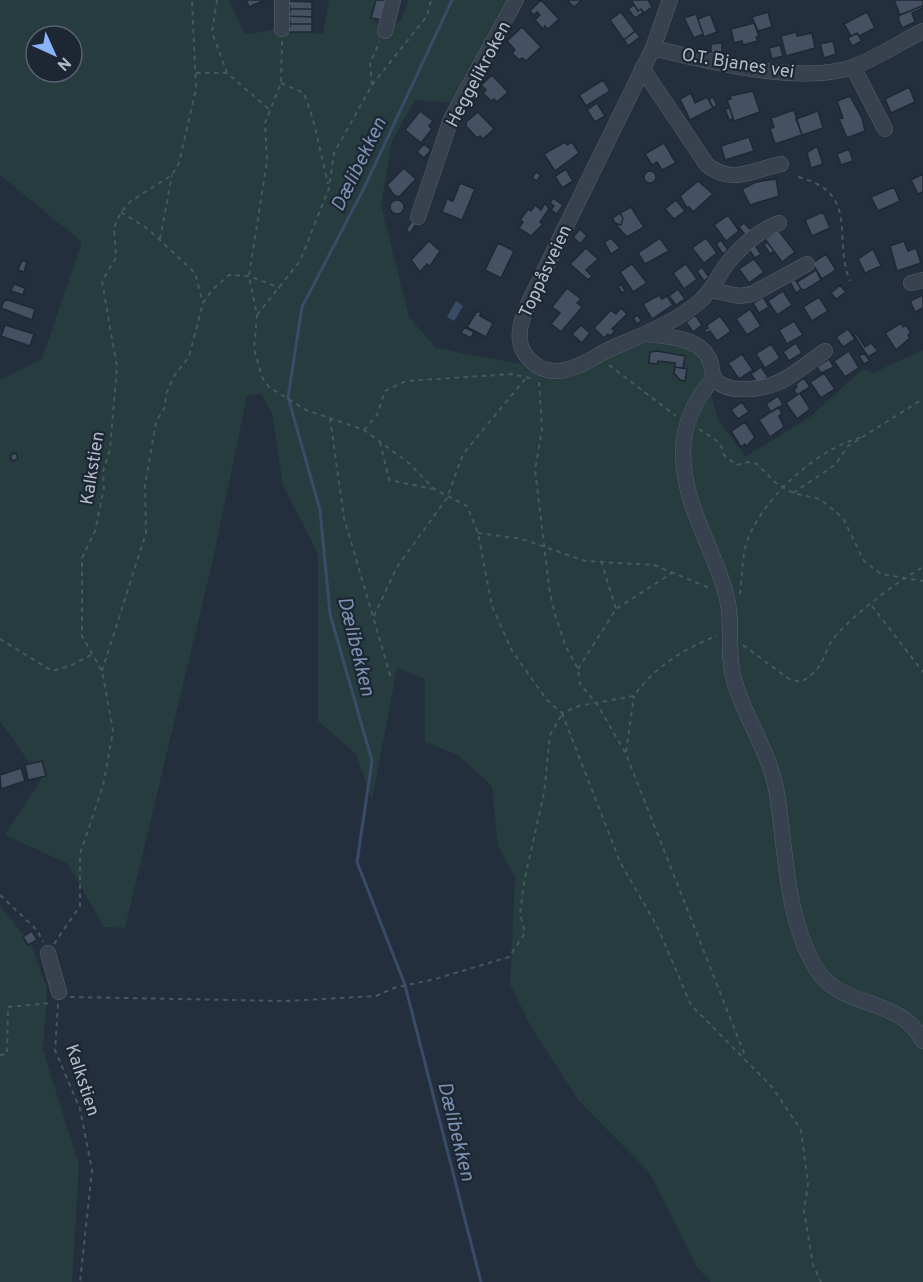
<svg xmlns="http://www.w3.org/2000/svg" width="923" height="1282" font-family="Overpass,sans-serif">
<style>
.green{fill:#263c3f;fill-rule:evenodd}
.water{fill:#394c67}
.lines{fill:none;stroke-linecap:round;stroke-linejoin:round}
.stream{stroke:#394c67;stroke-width:3}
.building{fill:#455162;stroke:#1f2835;stroke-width:1.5}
.minor-casing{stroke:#565f6c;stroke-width:16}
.path{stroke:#44595c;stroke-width:2;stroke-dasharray:4.5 4.5;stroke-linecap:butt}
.minor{stroke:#38414e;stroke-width:15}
.labels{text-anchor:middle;stroke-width:4.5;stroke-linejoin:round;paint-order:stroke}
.street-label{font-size:18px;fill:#b4bcc9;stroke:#1d2633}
.water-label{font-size:20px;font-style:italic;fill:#7c92b1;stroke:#1d2633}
</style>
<rect width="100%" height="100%" fill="#242f3e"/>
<path class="green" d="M0 0H229L245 35 275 29 323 34 329 0H377L372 16 376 23 389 28 401 21 408 0H512L456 103 415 100 392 141 381 205 409 317 436 348 531 366 557 377 637 344 654 341 701 351 717 417 745 457 810 417 863 369 873 373 923 350V1282H711L697 1267 649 1172 579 1101 531 1027 510 984 515 877 498 846 492 786 458 755 425 742V679L397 668 372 800 356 754 318 721V554L283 485 272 413 261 394 247 396 214 555 125 928 104 927 68 864 5 835 41 779 0 721V380L42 359 82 242 0 175ZM36 36H72V72H36Z
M0 906 31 944 47 989 43 1050 79 1165 72 1282H0Z"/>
<path class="water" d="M456 301 463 306 454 321 447 317Z"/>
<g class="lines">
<path class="stream" d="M452 0 364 188 302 307 288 397 320 510 330 614 372 761 357 862 405 985 481 1282"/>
</g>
<path class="building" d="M246 0H265L249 7Z
M376 0H386L382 20 371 18Z
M541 0 559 19 548 29 545 26 543 29 535 20 540 15 537 12 534 15 530 11Z
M567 0H582L574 7Z
M631 0H648L652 7 644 13 641 9 638 11Z
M894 0H923V8L922 6 900 15Z
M284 1 312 2V9H290V6H284Z
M634 5 638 11 641 9 643 13 635 18 628 9Z
M922 6 923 8 912 13 915 22 902 28 898 18 900 15Z
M290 9H312V17L284 16V12H290Z
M621 12 635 31 624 40 610 20Z
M768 12 772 27 758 31 752 17Z
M867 12 875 28 859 36 857 33 851 36 844 24Z
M696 14 703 34 694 38 684 18Z
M710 14 717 32 704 37 698 19Z
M284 16 312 17V24H290V21L284 20Z
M754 23 759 36 756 37 758 41 743 45 742 41 734 43 731 29Z
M290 24H312V32H283V27H290Z
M522 27 541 47 526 61 522 58 519 60 512 53 515 50 507 41Z
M635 31 640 37 628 46 624 40Z
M796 32 797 36 812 33 815 48 786 56 781 36Z
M857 33 862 41 852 46 848 38Z
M833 41 836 54 824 58 820 44Z
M722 43V53H711V44Z
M780 45 783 56 772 59 769 48Z
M492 75 508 92 497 102 494 99 491 101 483 93 486 90 481 85Z
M603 80 610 91 586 106 579 95Z
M909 87 915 102 891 113 885 99Z
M753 91 760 112 734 121 727 100 731 99 730 96Z
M691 93 695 103 707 97 713 108 690 120 680 99Z
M850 96 862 118 865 131 847 138 839 119 843 118 837 101Z
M713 97 717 105 713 108 709 99Z
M597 103 605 116 595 122 587 110Z
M730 108 733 119 729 120 725 109Z
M794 110 802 135 775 144 770 129 774 127 771 118Z
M420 111 433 121 429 126 432 129 421 143 405 130Z
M818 111 823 128 802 135 796 119Z
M478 112 494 129 483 139 480 136 477 138 466 126V122Z
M749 137 754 151 725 160 721 146Z
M565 142 567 145 572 142 579 153 555 171 544 154Z
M664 143 676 163 662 170 657 162 652 165 645 154Z
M424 144 431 150 424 158 417 152Z
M817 146 823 164 811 168 807 153Z
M849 149 853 161 841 165 837 154Z
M404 168 416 179 399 197 394 195 387 185Z
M566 169 573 181 562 188 555 176Z
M644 177a6 6 0 1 1 12 0a6 6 0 1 1-12 0Z
M536 172 541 175 537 181 532 178Z
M923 174V192L918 194 911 180Z
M776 179 779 196 750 205 742 189 756 182Z
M698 181 713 194 693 212 689 207 687 208 680 196Z
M460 183 475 189 462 220 442 212 447 199 453 201Z
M894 187 900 201 878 211 871 197Z
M553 198 563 205 557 214 551 210 554 206 550 203Z
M390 207a7 7 0 1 1 14 0a7 7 0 1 1-14 0Z
M676 200 685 211 674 219 665 209Z
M545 203 549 209 540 222 543 224 531 236 519 228 523 222 520 220 528 209 531 211 535 205 541 210Z
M631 207 644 227 627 237 615 224 621 225 623 218 620 213Z
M823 212 830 228 812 236 805 220Z
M620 213 623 218 621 225 615 223 612 218Z
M728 215 739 231 726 241 714 225Z
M412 221 416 224 410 233 406 230Z
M744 223 752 231 746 236 739 227Z
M580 229 587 236 580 244 573 237Z
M778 230 795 252 782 262 765 239Z
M611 238 620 248 611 254 604 242Z
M660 238 669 251 645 264 638 253Z
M706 238 717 253 704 263 692 248Z
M721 240 728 250 723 254 716 244Z
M429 241 440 251 430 266 427 264 420 272 411 260Z
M904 241 908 251 916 248 921 263 897 271 890 246Z
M767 242 774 251 770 254 764 245Z
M498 243 514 251 501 278 485 270Z
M754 244 761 254 755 258 748 248Z
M586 248 598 259 586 270 592 276 588 280 570 264Z
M873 249 881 266 865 273 858 259Z
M826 254 836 270 822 279 812 263Z
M754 259 764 272 749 283 739 269Z
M22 260 27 262 24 272 18 270Z
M632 264 647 283 633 292 620 272Z
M686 264 697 279 684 289 673 273Z
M702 267 709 277 704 281 697 271Z
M816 270 821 280 805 290 801 289 797 282Z
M795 279 801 289 796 293 790 282Z
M14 284 25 288 23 295 11 291Z
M621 284 625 291 622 293 618 287Z
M840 285 846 292 836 299 831 293Z
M567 288 581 299 577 303 582 307 561 332 551 324 560 313 552 307Z
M678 289 685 299 676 305 669 296Z
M783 291 792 305 777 315 768 301Z
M659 295 662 299 667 296 673 305 652 319 643 304Z
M923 295V308L915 312 910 301Z
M763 297 769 307 759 313 753 303Z
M819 297 828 311 812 321 803 307Z
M8 300 35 309 32 320 1 308 4 301Z
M621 308 627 314 612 329 615 331 610 336 608 334 604 338 594 328 611 310 616 314Z
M750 309 761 326 747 335 736 319Z
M477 311 481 313 480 316 493 323 486 337 467 327Z
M638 315 641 321 637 324 633 318Z
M695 315 702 325 693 332 686 322Z
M720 316 731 331 717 341 710 331 706 333 704 330 708 328 707 325Z
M794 321 803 335 787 344 779 330Z
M901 323 903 327 906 325 911 333 908 335 910 338 896 350 885 333Z
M5 325 34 334 30 346 1 336Z
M581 325 590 333 582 343 572 334Z
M464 327 474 332 471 338 461 333Z
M848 329 855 339 843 347 836 337Z
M856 333 865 347 871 343 878 351 868 357 854 335Z
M796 343 802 353 789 361 783 352Z
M771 344 780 358 765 368 756 354Z
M657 351 685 356 683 368 675 367V363L658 361 657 364 649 363 650 352Z
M849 351 859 368 845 377 834 361Z
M864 353 870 361 864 364 859 356Z
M742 354 753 370 739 379 728 363Z
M829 359 834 367 821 373 817 367Z
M675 367 687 369 685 381 680 380 674 373Z
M761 367 768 377 758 384 751 374Z
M824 373 835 389 821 398 810 382Z
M804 378 810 387 797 395 794 390 797 387 796 384Z
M800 393 810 409 797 419 786 403Z
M778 396 783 405 771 412 766 404Z
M742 402 749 412 738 419 731 410Z
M778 407 782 413 779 416 784 427 770 437 759 420Z
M745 422 755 437 746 447 745 444 741 447 731 431Z
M16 453 18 459 12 461 10 455Z
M42 761 46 776 28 780 25 765Z
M21 768 25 781 1 789 0 775Z
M32 931 37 940 28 945 23 937Z"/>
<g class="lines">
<defs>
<path id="minor" d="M282 0V29
M670 0 653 48 529 302C522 318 514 338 525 354 532 364 543 371 556 371 576 371 593 357 610 349 641 335 673 324 699 302 711 292 717 278 726 265 739 248 759 230 779 223
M385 31 393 0
M653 48C707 61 800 85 853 67 877 58 901 42 923 31
M853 67 885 129
M642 68 707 165C732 185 752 170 781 164
M418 217 451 119 516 0
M911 283 923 280
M711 290 739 296 752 294 807 264
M647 334C668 337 701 337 710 361 712 366 712 373 714 379 722 387 730 389 740 389 778 391 796 372 825 351
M714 379C695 397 683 426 683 452 683 505 713 546 726 594 734 623 726 651 734 680 745 719 771 754 777 794 786 850 786 921 817 970 842 1009 901 997 923 1041
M48 953 59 992"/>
</defs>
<use href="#minor" class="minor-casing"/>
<path class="path" d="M217 0 212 32 227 73 270 110
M282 41 281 83 265 123 267 161 249 276 257 315 254 349 262 377 269 387 306 410 364 430 410 464 434 489 467 506 478 533 492 606 512 651 547 700 562 713 579 706 634 696C654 667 685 648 717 636
M196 73H227
M281 83 304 93 313 119 328 184
M372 85 370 63 380 41
M798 177C861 193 832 237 850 281
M121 212 148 229 195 273 203 303
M160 239 172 175
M257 315 300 261 329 188 334 153 372 85 427 16 431 0
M609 365 676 416
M539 382 542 430 535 470 550 594 556 618 566 647 578 669 580 684 597 704 626 754 746 1058
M330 418 344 518 391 678
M699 429 720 443 724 455 736 465 749 462 757 464 776 483 793 493 820 499 843 518 864 561 881 574 923 581
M364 430 377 415 385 391 406 381 512 374 533 379
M380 442 389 480 433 489
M793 493 835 465 848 446 923 399
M478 533 522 539 585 561 654 565 712 589
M601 561 616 609
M740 594C742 579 742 562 745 548 757 502 818 447 863 437
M872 606 923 672
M374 616 397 567 447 498 463 454 526 378
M0 639 52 671 70 666 91 655
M743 645 789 679 801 682C829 666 821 650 839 632 861 609 895 583 923 567
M578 669 616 609 672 573
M102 671 146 533 145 485 156 422 165 407 166 394 174 376 189 357 203 303 212 290 229 275 249 276 280 288
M562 713 620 862 657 926 691 1005 772 1087 801 1130 808 1184 804 1211 813 1265 821 1282
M626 752 634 696
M0 895 37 930 43 942
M54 944 80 906V854L103 786 113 731 102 671 82 636V558L95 531 104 488 103 472 110 449 117 367 102 281 116 258 114 228 121 212 131 201 172 175 179 163 196 89 192 0
M70 997 286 1001 376 996 394 988 435 979 509 957 525 933 520 914 524 882 544 793 550 735 562 714
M58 1004 55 1050 80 1109 92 1170 80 1282
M0 1055 7 1054 8 1007 52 1003"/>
<use href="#minor" class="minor"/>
</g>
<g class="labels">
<g class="street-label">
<text transform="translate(738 63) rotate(9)" y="6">O.T. Bjanes vei</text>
<text transform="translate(478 74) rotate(-62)" y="6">Heggelikroken</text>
<text transform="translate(545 271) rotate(-65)" y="6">Toppåsveien</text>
<text transform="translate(92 468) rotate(-81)" y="6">Kalkstien</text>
<text transform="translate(83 1080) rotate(72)" y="6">Kalkstien</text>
</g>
<g class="water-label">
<text transform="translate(358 164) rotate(-64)" y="7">Dælibekken</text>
<text transform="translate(357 646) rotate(76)" y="7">Dælibekken</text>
<text transform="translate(457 1131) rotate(76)" y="7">Dælibekken</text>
</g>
</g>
<g transform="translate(54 54) rotate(135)"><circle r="28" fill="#1d2633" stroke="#59626f" stroke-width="1.5"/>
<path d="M0-4.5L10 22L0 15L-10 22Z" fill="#8ab4f8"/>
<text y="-9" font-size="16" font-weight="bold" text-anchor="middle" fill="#b4bcc9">N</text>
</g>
</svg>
